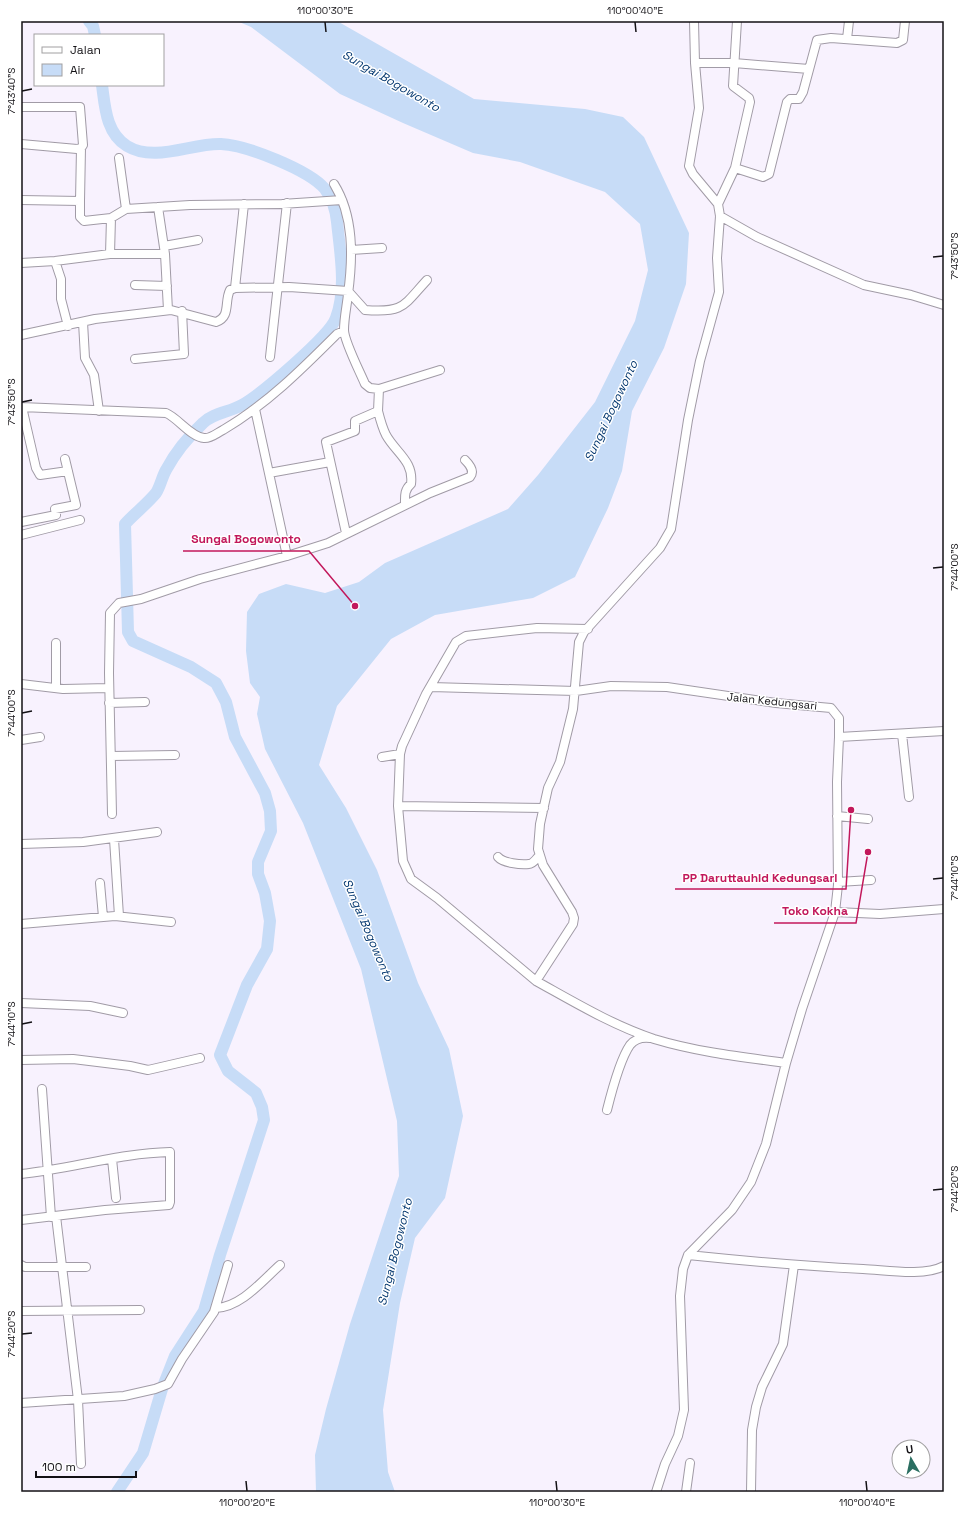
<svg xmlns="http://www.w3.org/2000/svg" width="965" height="1513" font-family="'Space Grotesk',sans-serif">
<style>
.water{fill:#c7dcf7}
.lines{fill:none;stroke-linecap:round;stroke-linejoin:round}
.river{stroke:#c7dcf7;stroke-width:12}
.minor-casing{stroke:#a19ba6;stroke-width:10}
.minor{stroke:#fff;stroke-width:8}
.ticks{fill:none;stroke:#131115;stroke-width:1.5}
.labels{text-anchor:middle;stroke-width:3;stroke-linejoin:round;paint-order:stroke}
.street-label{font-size:11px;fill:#131115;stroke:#fff}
.water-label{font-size:12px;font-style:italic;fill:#03376f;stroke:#fff}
.leader{fill:none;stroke:#c2185b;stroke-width:1.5}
.callout-dot{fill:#c2185b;stroke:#fff;stroke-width:1.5}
.callout-label{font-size:12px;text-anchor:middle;font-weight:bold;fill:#c2185b;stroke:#fff;stroke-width:3;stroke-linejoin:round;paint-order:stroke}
.neatline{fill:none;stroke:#131115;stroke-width:1.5}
.ticks-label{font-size:10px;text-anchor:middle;fill:#131115}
</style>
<rect width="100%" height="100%" fill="#f8f2fe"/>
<path class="water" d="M237 21H337L474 99 585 109 623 117 644 137 689 233 686 284 664 348 632 411 622 471 608 508 575 577 533 598 435 615 391 639 337 706 319 765 346 808 377 870 418 983 449 1049 463 1116 445 1198 415 1238 400 1303 383 1410 388 1472 395 1492H316L315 1455 326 1409 350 1324 399 1176 397 1121 361 969 303 823 265 749 257 714 260 697 250 683 246 651 247 612 259 594 286 584 325 593 359 582 385 563 508 509 538 475 595 402 635 321 648 270 640 224 605 192 520 162 473 153 403 123 340 94 251 27Z"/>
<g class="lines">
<path class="river" d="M89 21 93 26 95 35
M102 85C105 107 106 133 127 146 155 163 191 143 221 144 246 145 309 170 325 189 332 198 336 211 337 222 340 252 347 289 336 318 330 336 260 395 242 405 230 412 213 413 203 423 189 436 175 453 166 470 162 477 160 487 156 493 148 503 134 514 125 524L128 632 133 641 191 667 216 683 226 702 235 737 265 793 270 811 271 831 258 862V874L265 893 270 921 267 949 247 985 220 1055 228 1071 256 1093 262 1107 264 1120 220 1255 204 1311 175 1356 162 1389 143 1453 117 1492"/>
<defs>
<path id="minor" d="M694 21 695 63 699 108 689 166 693 174 718 204 720 216 717 258 719 292 700 361 688 420 671 529 660 548 584 632 579 642 573 709 560 762 548 788 540 824 538 849 543 865 572 912 574 918 573 924 536 981C574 1002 612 1025 654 1039 697 1052 741 1057 786 1063
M847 39 849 21
M695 63H734L809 69
M21 107H80L83 145 81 148 77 149 21 144
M119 158 126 209
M735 168 763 177 769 174 787 102 790 99H799L803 92 817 40 831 38 897 43 903 40 905 21
M334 184C354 216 353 257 348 294 347 305 344 318 344 330 344 341 360 372 365 384L370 388 379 389 440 370
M21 200 80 201V217L84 221 111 218 126 209 190 205 282 204 342 200
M80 201 81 148
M718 204 735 168 750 102 749 98 733 86 737 21
M158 207 165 254 168 310
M720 216 757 237 864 285 911 295 944 305
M164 246 198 240
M351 250 382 248
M110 254 111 218
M55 261 61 279V299L68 326
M21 263 55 261 110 254H165
M135 285 167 286
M235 288 244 204
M83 322 85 358 94 375 99 411
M21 335 95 319 171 310 216 322C231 317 224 302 230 290L235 288 289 287 348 291 365 310C404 313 403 306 427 280
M270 357 287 203
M135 359 184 354 182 311
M21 407 166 413C178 418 191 437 204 438 210 439 217 433 223 430 266 405 302 369 337 334L344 331
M22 407 36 468 40 475 68 471
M255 409 287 556
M378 411C380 419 382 427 386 435 396 453 414 461 411 484 404 490 405 496 405 505
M269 473 330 462
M21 522 56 515 55 509 76 505 65 459
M346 533 326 442 355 431V421L378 411 379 389
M21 535 80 520
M56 643V688
M21 684 63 689 109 688
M431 687 576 691 611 686 667 687 776 703 831 708 839 718V737L944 731
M109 703 145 702
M902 734 909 797
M21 740 40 737
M111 756 175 755
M382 757 400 754
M398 806 544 808
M112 814 109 673 110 613 119 603 141 599 200 579 287 556 328 543 430 493 470 477C475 471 470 465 465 460
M837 816 868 819
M114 839 119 916
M21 844 83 842 157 832
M498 857C503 863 521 865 529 864 533 864 536 859 539 856
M838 882 871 880
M100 883 103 917
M835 912 880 914 944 909
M21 924 115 916 171 922
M536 981 437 898 411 879 403 861 398 806 400 754 402 746 426 694 456 642 466 636 537 628 588 629
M21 1003 90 1006 123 1013
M21 1060 73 1059 130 1066 148 1070 200 1058
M42 1089 51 1217
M607 1110C611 1094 621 1058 630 1045 635 1039 642 1037 650 1038
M112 1159 116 1198
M21 1174C71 1169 120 1153 170 1152V1202L169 1205 105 1210 21 1220
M56 1216 78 1400 81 1464
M688 1255C746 1261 804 1266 863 1269 886 1270 923 1277 944 1266
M21 1265 25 1267H86
M216 1308C241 1307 262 1281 280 1265
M21 1311 140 1310
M21 1403 124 1396 155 1389 168 1384 182 1359 214 1312 228 1265
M656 1492 665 1464 678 1436 684 1410 680 1296 683 1269 688 1255 732 1210 751 1182 766 1144 786 1063 802 1009 835 912 838 885 837 782 839 737
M686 1492 690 1463
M751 1492 752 1430 756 1407 762 1387 783 1344 794 1265"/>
</defs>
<use href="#minor" class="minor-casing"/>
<use href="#minor" class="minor"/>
</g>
<path class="ticks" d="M325 22 326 32M635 22 636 32M22 91 32 89M933 257 943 256M22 402 32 400M933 568 943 567M22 713 32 711M933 879 943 878M22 1024 32 1022M933 1190 943 1189M22 1334 32 1333M246 1481 247 1491M556 1481 557 1491M866 1481 867 1491"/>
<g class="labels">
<g class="street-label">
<text transform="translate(772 701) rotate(6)" y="4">Jalan Kedungsari</text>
</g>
<g class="water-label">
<text transform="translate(391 81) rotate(30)" y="4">Sungai Bogowonto</text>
<text transform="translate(611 411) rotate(-65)" y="4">Sungai Bogowonto</text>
<text transform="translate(368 930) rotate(67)" y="4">Sungai Bogowonto</text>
<text transform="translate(395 1252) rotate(-76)" y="4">Sungai Bogowonto</text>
</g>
</g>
<path class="leader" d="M355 606L309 551H183M851 810L846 889H675M868 852L856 923H774"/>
<g class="callout-dot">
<circle cx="355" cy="606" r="4"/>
<circle cx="851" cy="810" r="4"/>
<circle cx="868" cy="852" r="4"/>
</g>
<g class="callout-label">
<text x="246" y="543">Sungai Bogowonto</text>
<text x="760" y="882">PP Daruttauhid Kedungsari</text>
<text x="815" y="915">Toko Kokha</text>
</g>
<rect width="965" height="1513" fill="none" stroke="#ffffff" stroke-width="44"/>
<rect x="34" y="34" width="130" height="52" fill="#ffffff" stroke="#a1a0a1"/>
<rect x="42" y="47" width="20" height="6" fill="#ffffff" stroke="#a1a0a1"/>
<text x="70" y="54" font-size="12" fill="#131115">Jalan</text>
<rect x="42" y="64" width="20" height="12" fill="#c7dcf7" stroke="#a1a0a1"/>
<text x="70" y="74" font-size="12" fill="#131115">Air</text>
<g transform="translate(911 1459) rotate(351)"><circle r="19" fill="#ffffff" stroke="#a1a0a1"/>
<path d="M0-3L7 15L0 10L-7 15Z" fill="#2a6e61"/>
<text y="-6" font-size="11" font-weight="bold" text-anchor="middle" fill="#131115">U</text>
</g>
<path d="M36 1471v6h100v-6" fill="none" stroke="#131115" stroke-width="2"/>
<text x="42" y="1471" font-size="12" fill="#131115" stroke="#ffffff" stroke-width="3" paint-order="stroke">100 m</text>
<rect x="22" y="22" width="921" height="1469" class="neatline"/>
<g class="ticks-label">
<text x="325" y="14">110°00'30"E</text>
<text x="635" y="14">110°00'40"E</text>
<text transform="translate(11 91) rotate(-90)" y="4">7°43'40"S</text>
<text transform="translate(954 256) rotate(-90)" y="4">7°43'50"S</text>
<text transform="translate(11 402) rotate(-90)" y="4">7°43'50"S</text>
<text transform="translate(954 567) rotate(-90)" y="4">7°44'00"S</text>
<text transform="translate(11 713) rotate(-90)" y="4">7°44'00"S</text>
<text transform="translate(954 878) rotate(-90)" y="4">7°44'10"S</text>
<text transform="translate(11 1024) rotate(-90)" y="4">7°44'10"S</text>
<text transform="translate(954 1189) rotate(-90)" y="4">7°44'20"S</text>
<text transform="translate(11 1334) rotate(-90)" y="4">7°44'20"S</text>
<text x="247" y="1506">110°00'20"E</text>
<text x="557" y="1506">110°00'30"E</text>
<text x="867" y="1506">110°00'40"E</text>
</g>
</svg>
